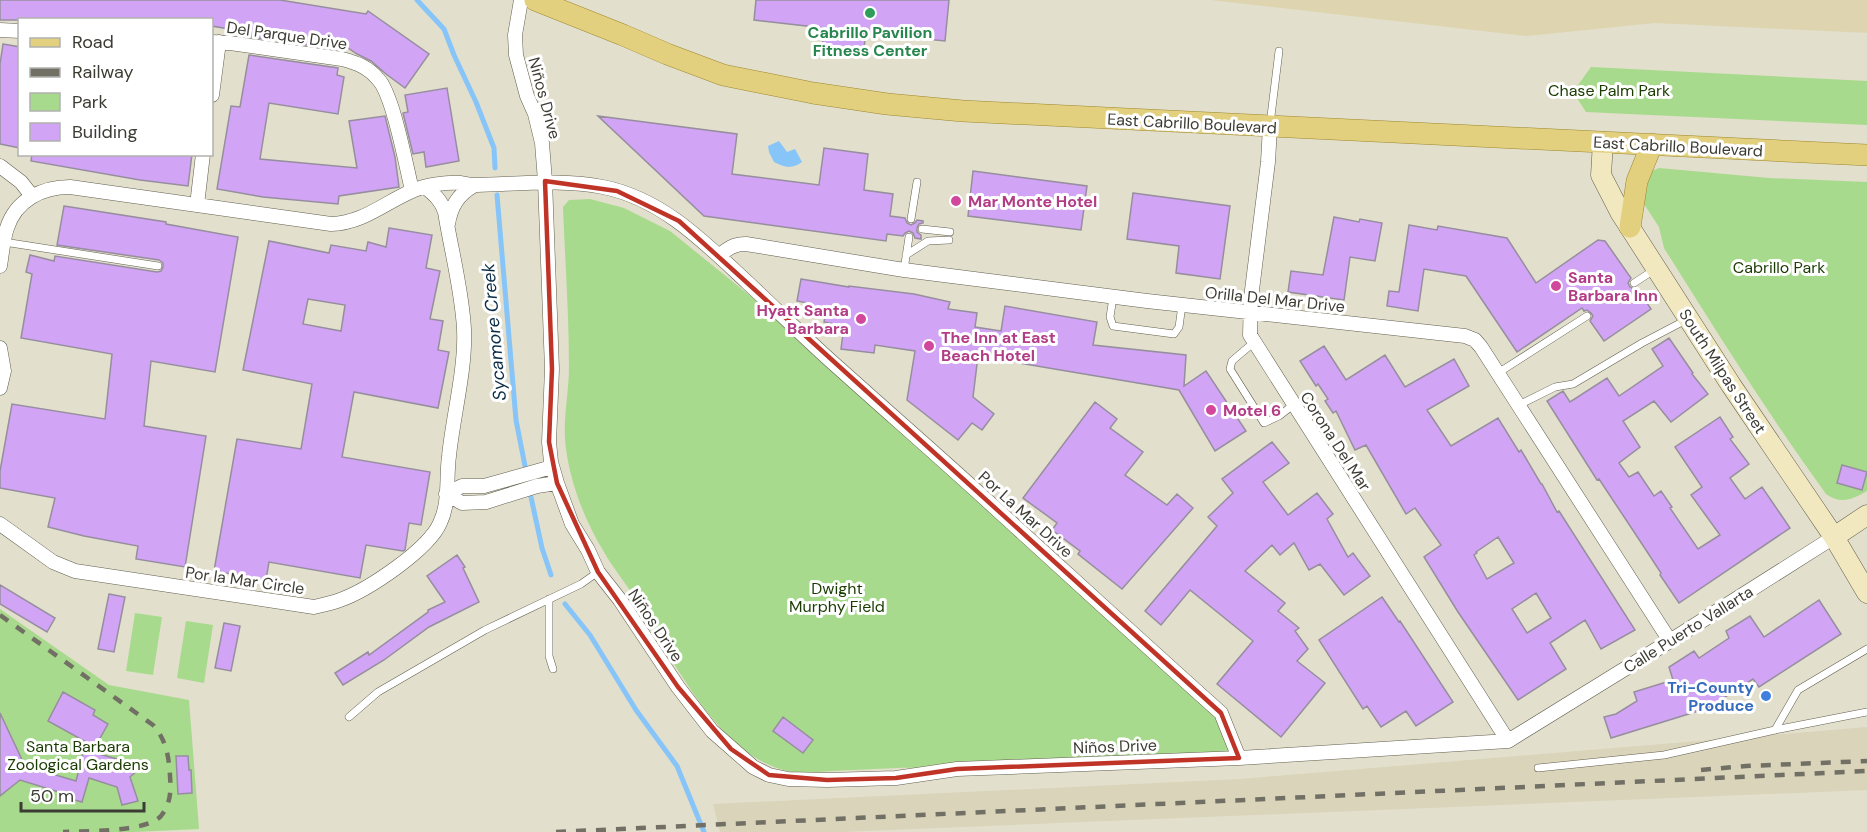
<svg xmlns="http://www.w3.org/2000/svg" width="1867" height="832" font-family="'DM Sans',sans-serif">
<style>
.built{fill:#d9d4ba}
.green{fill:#a7da8c}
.sand{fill:#ded5b0}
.water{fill:#87c5f9}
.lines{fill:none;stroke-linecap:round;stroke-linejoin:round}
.stream{stroke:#87c5f9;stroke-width:5}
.building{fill:#d1a4f5;stroke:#968e9e;stroke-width:1.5;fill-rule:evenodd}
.lane-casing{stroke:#625f4f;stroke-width:8}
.street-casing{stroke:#625f4f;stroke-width:15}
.secondary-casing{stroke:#625f4f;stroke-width:21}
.primary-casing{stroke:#9d882e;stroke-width:22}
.lane{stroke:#fff;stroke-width:7}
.street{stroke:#fff;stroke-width:14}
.secondary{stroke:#f1e8bf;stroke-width:20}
.primary{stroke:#e3d07f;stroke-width:21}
.rail{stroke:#727065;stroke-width:4.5;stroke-dasharray:10 10;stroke-linecap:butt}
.marked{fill:none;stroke:#c03327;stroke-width:4.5;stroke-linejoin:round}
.leisure-dot{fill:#2e9e5b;stroke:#fff;stroke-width:2}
.hotel-dot{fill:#d1479c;stroke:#fff;stroke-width:2}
.shop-dot{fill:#3f7fe0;stroke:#fff;stroke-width:2}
.labels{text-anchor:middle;stroke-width:6;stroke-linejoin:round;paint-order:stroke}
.leisure-label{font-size:16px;font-weight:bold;fill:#27864d;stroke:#fff}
.street-label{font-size:16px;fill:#3d3c34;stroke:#fff}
.park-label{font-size:16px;fill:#1a3b01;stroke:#fff}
.hotel-label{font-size:16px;font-weight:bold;fill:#b23c85;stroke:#fff;text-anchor:start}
.shop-label{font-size:16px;font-weight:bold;fill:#366cbe;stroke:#fff;text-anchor:end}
.water-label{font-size:18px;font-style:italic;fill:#0b2d47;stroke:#fff}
</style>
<rect width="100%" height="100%" fill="#e2dfcc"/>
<path class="built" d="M1867 727V790L841 832H720L713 804 1240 779Z"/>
<path class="green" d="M1591 67 1867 81V125L1586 112 1573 92Z
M1659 168 1769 178 1867 182V491C1853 499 1841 505 1826 494 1768 414 1716 331 1664 248L1659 227 1642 201 1647 173Z
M590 199 624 208 670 231 838 367 1221 713 1239 758C1145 762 1051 767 958 769 938 769 918 767 897 768 875 769 853 770 831 771 817 772 802 774 787 771 717 755 670 654 635 598 625 582 613 568 604 552 585 521 571 485 566 449 562 422 569 394 569 367 569 314 565 260 563 207L569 200Z
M0 609 109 685 189 700 199 829 134 832H0Z
M135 613 162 617 153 675 126 671Z
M186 621 213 625 204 683 177 678Z"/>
<path class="sand" d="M1210 0H1867V33L1655 23 1527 36Z"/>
<path class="water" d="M779 141 787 152 795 149 802 162C792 169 785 168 774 162L769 152 768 146Z"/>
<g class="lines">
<path class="stream" d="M417 0 444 29 454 55 476 102 494 148 495 168
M497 195 516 420 525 466
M531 497 542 548 551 575
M565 604 590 635 636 710 677 766 704 832"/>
</g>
<path class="building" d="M0 0H280L366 14 368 11 429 54 405 88 386 74 371 61 357 54 342 44 341 50 251 37 252 33 212 26V20H0Z
M756 0H949L945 41 866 33 863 55 822 50 824 28 754 20Z
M3 44 20 47V148L0 144V64Z
M249 55 338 68 337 75 344 77 338 114 269 103 260 159 357 168 349 121 385 116 395 157 399 187 339 196 338 204 263 197 217 189 231 106 240 107Z
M447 88 459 161 426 167 424 152 413 154 403 113 408 112 405 95Z
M598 116 737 134 732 174 819 185 824 148 868 154 864 190 893 194 890 216 905 218 907 223 911 225 915 223 917 220 923 221V223L919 224 917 228V232L921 235V239L915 238 913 233 909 231 905 233 903 236 887 234 886 241 704 216Z
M32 154H192L188 186 140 180 31 161Z
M973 171 1087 186 1081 230 968 216Z
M1133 193 1230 206 1220 279 1176 273 1179 246 1127 239Z
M64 206 166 222V224L238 237 215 372 151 361 144 426 206 436 185 567 136 559 138 546 84 536 48 527 55 498 0 488V471L12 404 105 419 112 354 21 338 32 274 26 272 30 255 54 261 55 256 157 272 161 271 163 267V263L159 260 57 245Z
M1334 217 1359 222 1360 219 1382 223 1375 261 1350 257 1344 300 1288 292 1291 271 1323 275Z
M1409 225 1437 230 1438 226 1507 238 1536 283 1598 240 1605 241 1631 278 1628 283 1630 287 1634 289 1637 288 1651 309 1604 341 1590 321 1593 316 1591 313 1587 310 1584 311 1582 308 1517 352 1466 276 1424 269 1418 311 1387 306 1389 291 1399 292Z
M389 228 432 235 426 268 440 271 430 319 443 321 438 350 449 352 438 408 354 392 342 457 430 472 421 525 409 523 405 550 403 551 366 545 360 578 269 562 266 580 214 571 237 439 301 449 312 384 243 370 269 241 329 253 331 245 366 251 368 242 386 247ZM308 299 345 305 341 331 303 324Z
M801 279 849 287V286L914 294 950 302 948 309 977 313 975 327 1001 331 1005 306 1097 322 1093 345 1186 355 1184 386 1206 371 1246 431 1215 451 1179 390 978 356 973 397 994 414 982 430 972 423 958 440 907 400 915 351 875 345 874 353 841 349 844 326 824 322 826 313 811 311 813 304 797 301Z
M1669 338 1693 373 1692 374 1708 394 1671 422 1654 401 1623 421 1640 447 1619 463 1629 477 1638 472 1654 496 1661 491 1672 507 1670 508 1698 549 1720 535 1691 495 1702 487 1675 447 1720 417 1733 437 1730 439 1749 464 1730 478 1745 499 1762 487 1790 528 1679 603 1660 575 1661 573 1644 547 1599 479 1597 480 1547 401 1563 391 1570 402 1607 378 1619 396 1663 366 1652 349Z
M1324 346 1346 380 1385 355 1405 387 1454 359 1469 386 1427 410 1451 446 1498 418 1519 452 1521 450 1541 484H1542L1557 512 1559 511 1635 630 1601 649 1585 620 1550 643 1566 669 1518 700 1458 612 1424 557 1441 545 1415 508 1406 514 1366 445 1355 450 1336 411 1333 413 1325 401 1328 399 1318 384 1316 386 1300 361ZM1498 537 1514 563 1487 579 1474 555 1477 553 1476 552ZM1536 593 1551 618 1527 633 1512 609Z
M1095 402 1117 419 1110 428 1143 452 1125 475 1167 505 1177 494 1193 508 1122 589 1078 554 1080 551 1052 530 1057 523 1023 498Z
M1272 442 1289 463 1263 482 1288 515 1317 493 1333 514 1327 519 1348 557 1353 553 1370 576 1344 595 1320 564 1309 570 1294 543 1280 555 1272 545 1245 571 1285 603 1278 611 1299 628 1295 631 1308 649 1297 661 1325 683 1281 737 1217 684 1253 641 1190 590 1161 625 1145 611 1217 526 1208 517 1233 493 1222 479Z
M1842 465 1867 472 1862 490 1837 483Z
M457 555 465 567 463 568 479 602 429 627 384 660 343 685 335 673 368 652 369 655 428 612V610L445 602 427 576Z
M0 585 55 618 47 632 0 604Z
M109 594 125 597 114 652 98 649Z
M1382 597 1399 622 1400 621 1453 702 1416 726 1406 711 1381 727 1367 706 1363 709 1319 640Z
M1819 600 1841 634 1759 687 1753 679 1708 708 1611 738 1604 717 1616 714 1637 701 1634 692 1673 680 1669 667 1694 651 1699 658 1729 638 1726 631 1750 616 1764 637Z
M224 623 240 626 231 671 215 668Z
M63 692 95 710 93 715 108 724 95 747 48 721Z
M0 713 25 766 76 781 84 750 128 762 137 771 130 777 138 801 122 805 117 787 89 778 82 802 71 799 72 796 20 780 0 796Z
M783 717 813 740 803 753 773 731Z
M176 756H188L189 770H191L192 793 178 794Z"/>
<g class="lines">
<defs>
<path id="lane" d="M1270 124 1279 51
M911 219 917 182
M922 229 950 232
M4 242 158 266
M906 255 928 241 949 240
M904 270 909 237
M1634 283 1654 270
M1113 297 1110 317 1113 326 1174 334 1179 327 1182 305
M1253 343 1232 361 1230 369 1264 423 1279 416 1293 405
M1498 373 1587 316
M1519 405 1555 387 1573 384 1642 343 1686 320
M549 599V656L553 669
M349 717 378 692 485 630 581 584 598 572
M1775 730 1798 690 1867 649
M1538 768 1664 755 1775 730 1867 712"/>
<path id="street" d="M521 0 515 35 516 55 527 96 535 114 542 143 545 181 552 369 549 442 551 462 557 483 572 524 588 550 598 572 620 600 678 687 712 731 753 767 769 775 788 779 827 780 896 778 957 769 1239 758 1508 741 1670 641 1834 537
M0 30 20 31
M212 42 230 43 342 59C357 63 368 67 378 79 393 94 406 166 412 190
M212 95 219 42
M1270 127 1268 162 1251 298 1250 335 1508 741
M0 166 21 182 32 196
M197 205 203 154
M448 224C451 206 458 195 473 186
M719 256C728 248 734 244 746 244L904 270 1147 301 1465 336 1475 340 1481 347 1670 641
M0 266C2 254 3 240 7 228 16 200 42 187 70 187L331 224C363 223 384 203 412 191 425 185 446 182 461 183 466 184 471 185 477 185 519 184 561 179 603 187 663 199 705 243 748 283 779 312 809 342 841 370 891 415 943 460 993 506 1069 575 1145 645 1221 713L1239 758
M0 348 4 371 0 388
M446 494 462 503 486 502 537 486 557 483
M446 494 462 486H484L552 467
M0 524 53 562 75 571 314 607C323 605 332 603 340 600 368 590 428 550 440 523 450 502 446 478 449 456 453 416 466 368 464 329 462 290 451 250 445 212 441 200 434 194 425 187"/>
<path id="secondary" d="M1603 142 1601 175 1620 212 1731 385 1834 537 1867 593
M1834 537 1867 515"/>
<path id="primary" d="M535 0 623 35 667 54 723 75 813 93 887 104 963 111 1867 155
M1630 227 1637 181 1652 144"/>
</defs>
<use href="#lane" class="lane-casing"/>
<use href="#street" class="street-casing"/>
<use href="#secondary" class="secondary-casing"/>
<use href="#primary" class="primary-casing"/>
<use href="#lane" class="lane"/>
<use href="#street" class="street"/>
<use href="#secondary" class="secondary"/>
<use href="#primary" class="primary"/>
<path class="rail" d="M0 615 153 725C166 739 169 757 170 776 171 791 171 803 161 816 147 832 86 831 63 832
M1701 770 1746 766 1867 761
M556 832 1867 771"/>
</g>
<path class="marked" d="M545 181 617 191 679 221 1221 713 1239 758 957 769 896 778 827 780 769 775 731 749 678 687 598 572 557 483 549 442 552 369Z"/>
<circle class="leisure-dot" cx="870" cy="13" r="6"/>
<g class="hotel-dot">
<circle cx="956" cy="201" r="6"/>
<circle cx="1556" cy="286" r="6"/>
<circle cx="861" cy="319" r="6"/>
<circle cx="929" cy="346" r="6"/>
<circle cx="1211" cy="410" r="6"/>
</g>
<circle class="shop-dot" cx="1766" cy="696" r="6"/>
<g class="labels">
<g class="leisure-label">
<text x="870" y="38">Cabrillo Pavilion<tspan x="870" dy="18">Fitness Center</tspan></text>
</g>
<g class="street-label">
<text transform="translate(287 35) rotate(8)" y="6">Del Parque Drive</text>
<text transform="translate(545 98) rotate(75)" y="6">Niños Drive</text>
<text transform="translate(1192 123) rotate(3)" y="6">East Cabrillo Boulevard</text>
<text transform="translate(1678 146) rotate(3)" y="6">East Cabrillo Boulevard</text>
<text transform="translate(1275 299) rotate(6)" y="6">Orilla Del Mar Drive</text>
<text transform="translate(1723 371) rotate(57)" y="6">South Milpas Street</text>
<text transform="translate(1336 441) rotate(57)" y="6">Corona Del Mar</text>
<text transform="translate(1026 514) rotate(42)" y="6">Por La Mar Drive</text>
<text transform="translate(245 580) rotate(8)" y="6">Por la Mar Circle</text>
<text transform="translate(656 625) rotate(56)" y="6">Niños Drive</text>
<text transform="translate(1688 629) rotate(-32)" y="6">Calle Puerto Vallarta</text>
<text transform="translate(1115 746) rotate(-2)" y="6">Niños Drive</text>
</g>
<g class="park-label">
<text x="1609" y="96">Chase Palm Park</text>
<text x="1779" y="273">Cabrillo Park</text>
<text x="837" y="594">Dwight<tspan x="837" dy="18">Murphy Field</tspan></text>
<text x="78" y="752">Santa Barbara<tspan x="78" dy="18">Zoological Gardens</tspan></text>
</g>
<g class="hotel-label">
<text x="968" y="207">Mar Monte Hotel</text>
<text x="1568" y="283">Santa<tspan x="1568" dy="18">Barbara Inn</tspan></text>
<text x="849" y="316" text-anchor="end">Hyatt Santa<tspan x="849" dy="18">Barbara</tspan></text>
<text x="941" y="343">The Inn at East<tspan x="941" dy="18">Beach Hotel</tspan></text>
<text x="1223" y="416">Motel 6</text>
</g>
<g class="shop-label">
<text x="1754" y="693">Tri-County<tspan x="1754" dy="18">Produce</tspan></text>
</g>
<g class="water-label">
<text transform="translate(494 332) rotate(-95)" y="6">Sycamore Creek</text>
</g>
</g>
<rect x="18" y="18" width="195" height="138" fill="#ffffff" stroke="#b1b1ae" stroke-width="1.5"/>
<rect x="30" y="38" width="30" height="9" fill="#e3d07f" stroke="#b1b1ae" stroke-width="1.5"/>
<text x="72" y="48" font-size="18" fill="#3d3c34">Road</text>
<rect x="30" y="68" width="30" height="9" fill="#727065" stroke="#b1b1ae" stroke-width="1.5"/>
<text x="72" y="78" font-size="18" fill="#3d3c34">Railway</text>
<rect x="30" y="93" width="30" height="18" fill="#a7da8c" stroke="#b1b1ae" stroke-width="1.5"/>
<text x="72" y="108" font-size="18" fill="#3d3c34">Park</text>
<rect x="30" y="123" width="30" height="18" fill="#d1a4f5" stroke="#b1b1ae" stroke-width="1.5"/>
<text x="72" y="138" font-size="18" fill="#3d3c34">Building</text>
<path d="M21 802v9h123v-9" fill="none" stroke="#3d3c34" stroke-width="3"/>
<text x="30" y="802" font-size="18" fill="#3d3c34" stroke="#ffffff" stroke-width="4.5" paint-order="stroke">50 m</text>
</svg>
